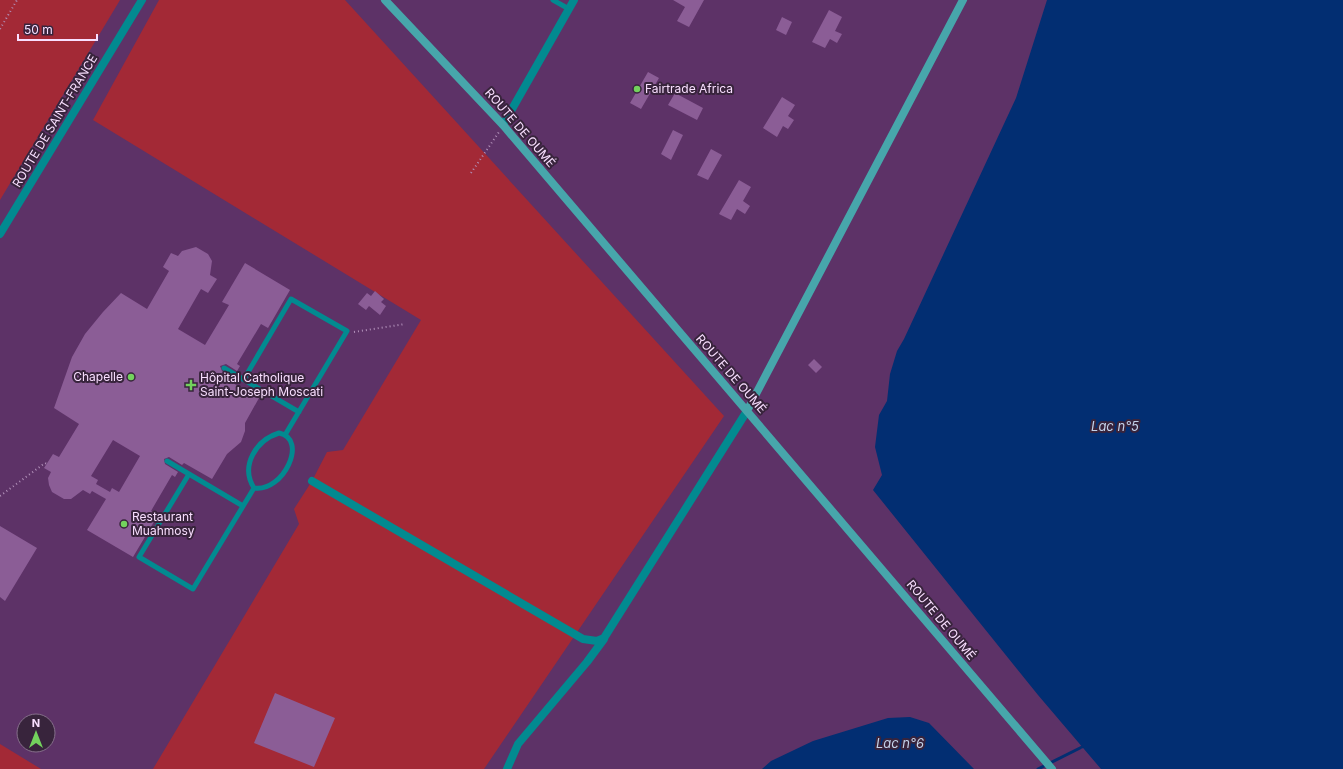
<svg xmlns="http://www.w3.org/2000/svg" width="1343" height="769" font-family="Inter,sans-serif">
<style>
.green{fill:#a32936}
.water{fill:#022e72}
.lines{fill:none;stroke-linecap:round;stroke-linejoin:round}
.stream{stroke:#022e72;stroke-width:3}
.building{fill:#8b5d96;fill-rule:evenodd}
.path{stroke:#b291ba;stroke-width:2;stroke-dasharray:1 3;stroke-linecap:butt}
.lane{stroke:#028a90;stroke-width:5}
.street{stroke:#028a90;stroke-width:8}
.secondary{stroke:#47a6ab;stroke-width:8}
.poi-dot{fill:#73d25d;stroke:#38243c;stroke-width:1.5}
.labels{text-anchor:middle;stroke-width:4;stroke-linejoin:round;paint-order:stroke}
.poi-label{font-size:12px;fill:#f9dfff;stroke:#38243c;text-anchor:start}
.street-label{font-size:12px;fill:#f9dfff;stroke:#38243c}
.water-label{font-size:13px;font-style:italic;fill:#c3d2ea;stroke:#38243c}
</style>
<rect width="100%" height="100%" fill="#5d3267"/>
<path class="green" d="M0 0H120L0 200Z
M159 0H345L724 416 484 769H153L299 524 294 509 312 481 327 452 343 450 421 320 93 120Z
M0 744 41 769H0Z"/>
<path class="water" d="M1047 0H1343V769H1101L1038 695 873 490 882 475 875 447 879 415 887 401 890 374 897 351 904 339 1016 98Z
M910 717 929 723 974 769H762L771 761 813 741 888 718Z"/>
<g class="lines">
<path class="stream" d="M1038 769 1082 747"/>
</g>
<path class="building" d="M673 0H704L689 27 677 21 685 7Z
M829 10 842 17 835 31 842 34 837 43 830 39 825 48 812 42Z
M782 17 792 22 786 35 776 30Z
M648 72 659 78 641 109 630 103Z
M675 93 703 108 697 120 668 105Z
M782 97 795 105 788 116 794 120 788 129 783 126 777 137 763 128Z
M673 130 683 135 671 160 661 154Z
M711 149 722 155 708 180 697 175Z
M739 180 751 187 743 201 750 206 745 214 737 209 731 220 719 214Z
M196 247 208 254 212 261 210 275 217 279 208 293 201 289 178 329 205 345 229 305 222 302 245 263 290 290 268 328 261 324 237 364 240 366 237 371 226 364 220 366 222 371 233 378 231 382 259 398 245 423V431L241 442 227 454 212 479 184 463 182 465 169 457 164 459 165 464 178 472 175 477 172 475 151 511 158 515 133 557 87 530 106 499 92 491 90 494 83 490 71 499H64L52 492 49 485 48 478 51 472 44 468 53 454 59 457 79 424 54 408 72 357 85 334 103 312 121 293 147 309 169 271 163 267 171 253 178 256 182 251ZM113 440 140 456 119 492 112 488 110 492 96 484 98 480 91 476Z
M375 291 384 299 381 302 386 306 380 315 369 306 366 310 358 304 367 293 371 296Z
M814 359 822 367 816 373 808 365Z
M0 526 37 548 5 601 0 597Z
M275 693 335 718 314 767 254 743Z"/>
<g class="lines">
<path class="path" d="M0 29 17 0
M471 173 499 132
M354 332 405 324
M0 496 45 463 47 464"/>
<path class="lane" d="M553 0 569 9
M224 368 299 412
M244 379 291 299 347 331 285 435
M279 433C309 439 283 493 254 488 240 466 256 440 279 433Z
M167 461 243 506
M189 474 139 557 193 589 254 488"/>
<path class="street" d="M503 125 574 0
M0 234 142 0
M312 481 583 639 597 641 604 638 747 411
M507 769 518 744 587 662 604 639"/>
<path class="secondary" d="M385 0 503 125 1052 769
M747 411 963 0"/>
</g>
<g class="poi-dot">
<circle cx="637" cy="89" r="4"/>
<circle cx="131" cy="377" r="4"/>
<path d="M189 379h4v4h4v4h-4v4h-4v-4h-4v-4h4z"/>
<circle cx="124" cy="524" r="4"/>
</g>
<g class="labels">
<g class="poi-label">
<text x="645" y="93">Fairtrade Africa</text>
<text x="123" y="381" text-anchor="end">Chapelle</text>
<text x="200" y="382">Hôpital Catholique<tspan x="200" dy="14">Saint-Joseph Moscati</tspan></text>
<text x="132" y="521">Restaurant<tspan x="132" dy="14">Muahmosy</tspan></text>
</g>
<g class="street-label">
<text transform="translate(55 121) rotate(-59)" y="4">ROUTE DE SAINT-FRANCE</text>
<text transform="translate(520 128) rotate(49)" y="4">ROUTE DE OUMÉ</text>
<text transform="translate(731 374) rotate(49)" y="4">ROUTE DE OUMÉ</text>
<text transform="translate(941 620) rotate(50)" y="4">ROUTE DE OUMÉ</text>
</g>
<g class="water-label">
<text x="1115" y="431">Lac n°5</text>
<text x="900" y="748">Lac n°6</text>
</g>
</g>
<g transform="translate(36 733)"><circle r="19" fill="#38243c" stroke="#856f8a"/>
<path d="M0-3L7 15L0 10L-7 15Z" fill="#73d25d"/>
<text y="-6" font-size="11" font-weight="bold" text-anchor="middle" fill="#f9dfff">N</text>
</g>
<path d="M18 34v6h79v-6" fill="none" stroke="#f9dfff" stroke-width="2"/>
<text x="24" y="34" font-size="12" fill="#f9dfff" stroke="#38243c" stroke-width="3" paint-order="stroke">50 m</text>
</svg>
